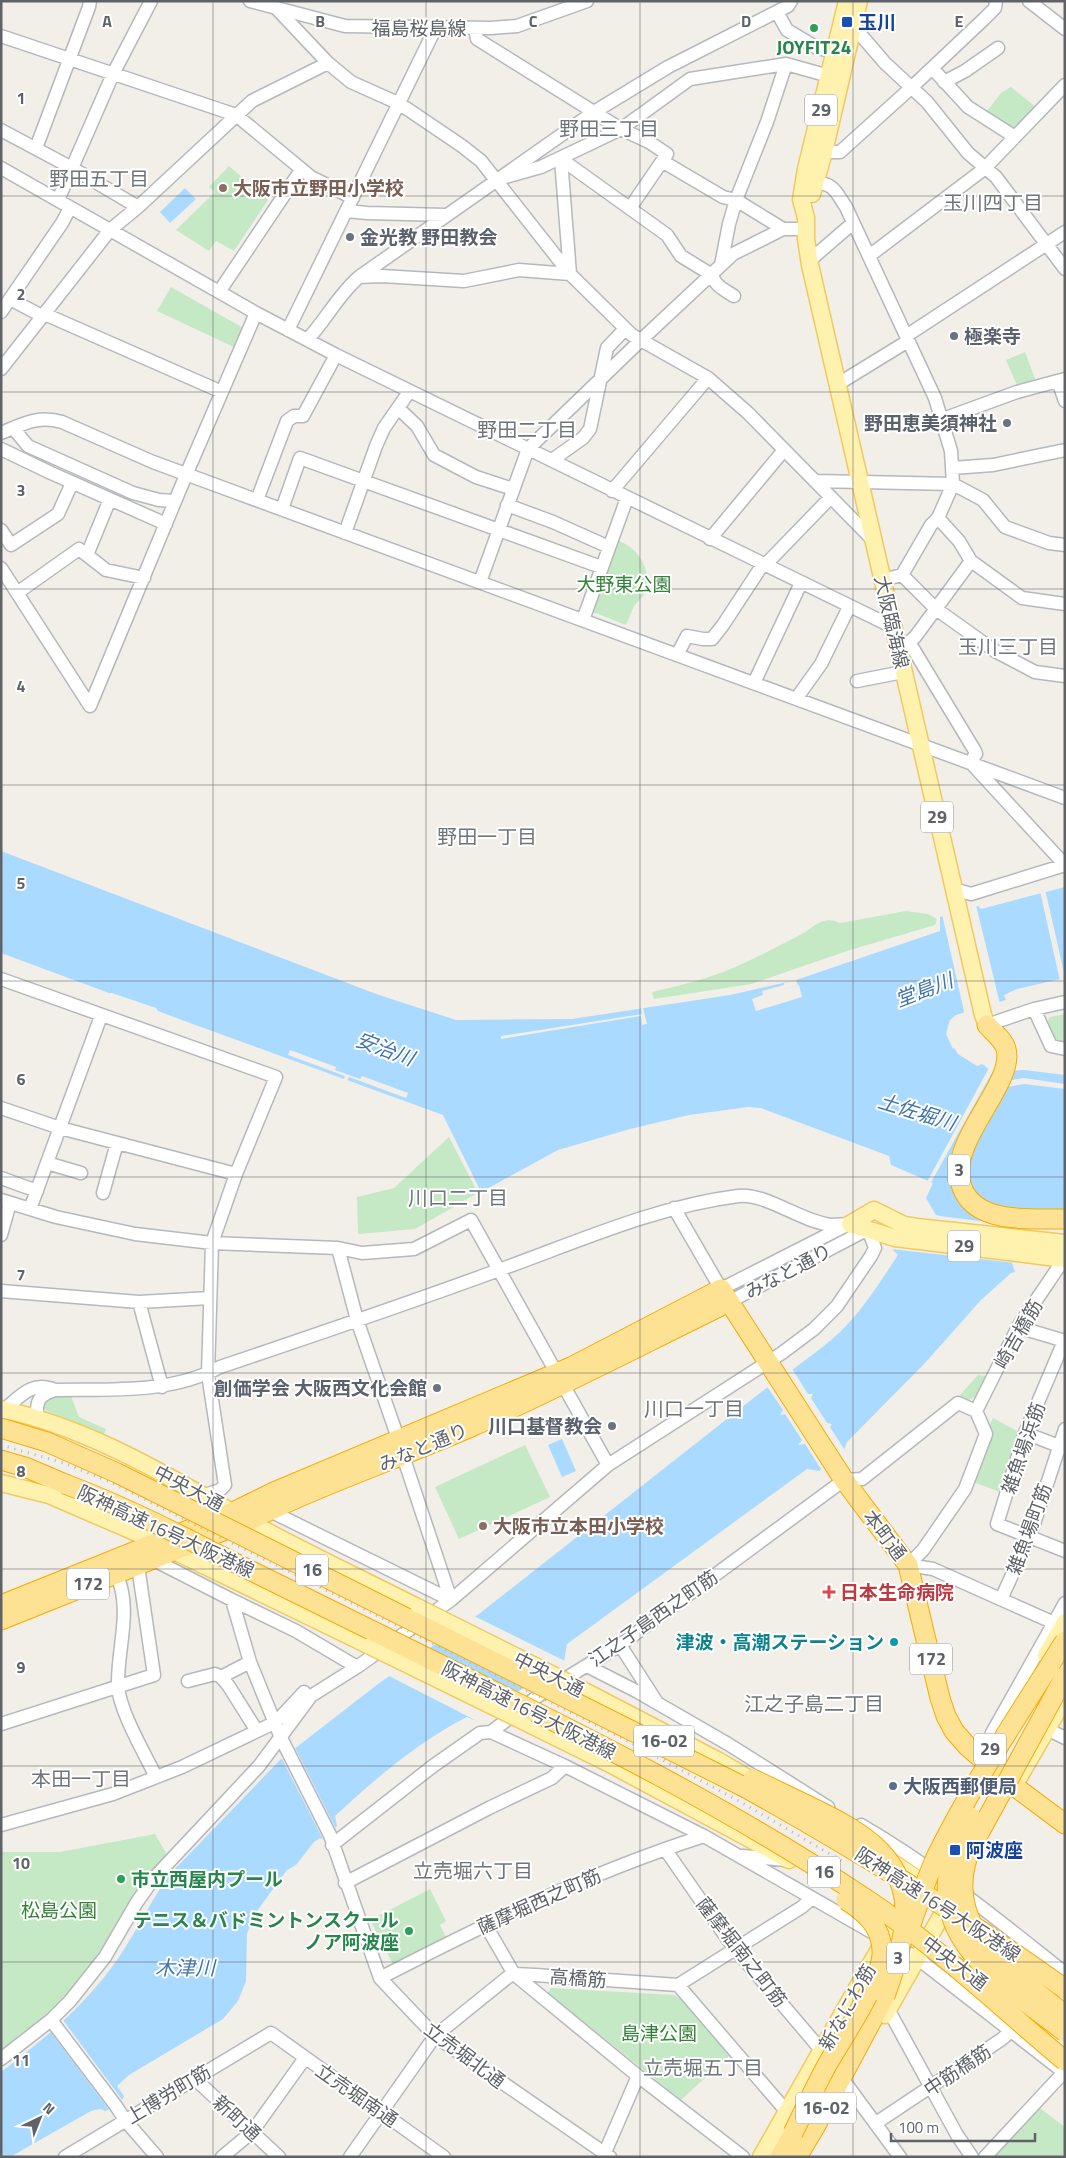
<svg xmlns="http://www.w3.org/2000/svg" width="1066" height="2158" font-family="'Titillium Web','Noto Sans JP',sans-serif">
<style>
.green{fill:#c5e8c5}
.water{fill:#aadaff}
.pier{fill:#f1efe8}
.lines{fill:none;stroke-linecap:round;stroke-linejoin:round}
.minor-casing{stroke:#b5b8bc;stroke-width:15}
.major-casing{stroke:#f2c960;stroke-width:19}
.highway-casing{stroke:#f9ab00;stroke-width:21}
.minor{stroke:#fff;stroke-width:12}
.major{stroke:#fff2af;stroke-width:16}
.highway{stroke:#fde293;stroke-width:19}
.rail{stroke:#b6b7b8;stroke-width:3;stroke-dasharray:1 6;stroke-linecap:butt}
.major-bridge-casing{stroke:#f2c960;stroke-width:19;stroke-linecap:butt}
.highway-bridge-casing{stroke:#f9ab00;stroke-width:21;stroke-linecap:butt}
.major-bridge{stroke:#fff2af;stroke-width:16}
.highway-bridge{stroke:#fde293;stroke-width:19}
.grid{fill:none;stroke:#5f6368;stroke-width:1;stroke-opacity:0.55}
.transit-dot{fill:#1a4fb4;stroke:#fff;stroke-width:2}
.leisure-dot{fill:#2e9e5b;stroke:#fff;stroke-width:2}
.education-dot{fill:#8d6e63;stroke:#fff;stroke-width:2}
.worship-dot{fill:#6b7280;stroke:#fff;stroke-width:2}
.health-dot{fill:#e0444e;stroke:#fff;stroke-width:2}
.culture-dot{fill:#0f9aa8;stroke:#fff;stroke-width:2}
.service-dot{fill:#5c6f8a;stroke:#fff;stroke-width:2}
.labels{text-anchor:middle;stroke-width:4;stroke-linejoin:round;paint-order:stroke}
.shield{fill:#fff;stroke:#8f9295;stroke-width:1}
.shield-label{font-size:18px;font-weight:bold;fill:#5f6368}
.transit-label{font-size:19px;font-weight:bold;fill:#164399;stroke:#fff;text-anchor:start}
.street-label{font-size:19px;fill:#5f6368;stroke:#fff}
.leisure-label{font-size:19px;font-weight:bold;fill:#27864d;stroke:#fff}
.education-label{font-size:19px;font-weight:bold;fill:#785e54;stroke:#fff;text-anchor:start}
.worship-label{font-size:19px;font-weight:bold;fill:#5b616d;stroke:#fff;text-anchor:end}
.park-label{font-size:19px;fill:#348238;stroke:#fff}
.health-label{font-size:19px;font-weight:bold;fill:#be3a42;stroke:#fff;text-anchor:start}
.culture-label{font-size:19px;font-weight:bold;fill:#0d838f;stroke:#fff;text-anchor:end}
.service-label{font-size:19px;font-weight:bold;fill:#4e5e75;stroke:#fff;text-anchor:start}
.neighbourhood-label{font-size:20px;fill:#70757a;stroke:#fff}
.water-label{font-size:20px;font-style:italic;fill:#4174aa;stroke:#fff}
.grid-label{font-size:16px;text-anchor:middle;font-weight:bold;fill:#5f6368;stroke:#fff;stroke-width:4;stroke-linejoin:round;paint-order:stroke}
</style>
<rect width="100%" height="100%" fill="#f1efe8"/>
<path class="green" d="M1011 87 1037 108 1014 132 988 116 987 111 1001 93Z
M229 166 268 200 234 251 216 241 209 251 176 230 215 192 209 187Z
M171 287 245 329 236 348 157 311Z
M1025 352 1037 384 1019 390 1006 360Z
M617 540C640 549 646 565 650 588L634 606 626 625 591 611Z
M906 911 928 914 937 919 935 925 850 950 751 984 654 999 652 992C672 987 692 983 712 976 742 966 771 950 800 935 816 927 821 915 840 923Z
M1065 1014V1046L1054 1044 1047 1022 1050 1017Z
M449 1137 478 1193 415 1229 358 1234 357 1197 394 1188Z
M978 1375 987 1376 975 1397 967 1401 959 1396Z
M48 1396H71L79 1417 106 1429 104 1434 47 1411 42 1407Z
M993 1418 1021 1433 1003 1493 973 1482 992 1434 989 1427Z
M525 1445 550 1497 459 1539 435 1487Z
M155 1834 167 1855 145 1881 101 1953 65 2001 44 2020 1 2052V1852H60Z
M430 1889 446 1921 440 1925 446 1937 393 1964 370 1920Z
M551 1988 674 1995 681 1999 729 2056 681 2100 548 1993Z
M1037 2106 1065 2127V2154L1062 2157H992Z"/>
<path class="water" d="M185 188 196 199 170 223 160 212Z
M1 851 379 995 456 1020 572 1019 730 995 796 980 940 931V917L978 906 981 909 1065 887V978L1017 989 1004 995 1006 1000 956 1015 950 1020 946 1034 953 1049 954 1048 958 1054 977 1066 982 1064 993 1072 1024 1070 1065 1075V1213L1037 1222 1012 1263 1015 1272 1011 1273 981 1300 925 1363 847 1442 844 1450 819 1471 807 1469 567 1644 564 1662 474 1720 467 1717C419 1741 375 1779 335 1816L337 1826 324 1840 320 1838 314 1842 296 1865 287 1870 254 1915 247 1934 246 1981 238 2001 223 2019 129 2075 117 2086 124 2096 123 2099 106 2111 100 2109 91 2111 10 2157H1V2072C47 2037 86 2005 119 1957 138 1929 151 1899 172 1872L280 1760 378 1684 479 1614 760 1393C788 1372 815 1355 840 1332 863 1310 880 1282 898 1255L893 1250 936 1215 926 1198 933 1183 891 1165 889 1156 761 1108 748 1107 689 1115 630 1129 558 1150 481 1192 443 1115 190 1023 158 1011 156 1008 112 993H109L1 953Z
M562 1439 576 1471 562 1477 548 1445Z"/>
<path class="pier" d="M1045 889 1065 977V980L1060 981 1040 891Z
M976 905 1000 1004 965 1016 942 914Z
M796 980 798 985 776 991 799 985 802 997 756 1011 752 999 763 995 762 991 784 985V983Z
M643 1008 647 1024 642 1025 641 1016 501 1039V1036L642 1014 641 1009Z
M290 1050 336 1067 335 1070 360 1079 362 1076 408 1093 406 1098 349 1077 346 1082 343 1081 345 1076 288 1055Z
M990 1066 994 1069 929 1186 930 1184 927 1182Z
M1024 1078 1065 1084V1089L1024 1084 1002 1088 1001 1082Z
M933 1214 940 1216 1035 1228 1015 1263 891 1249Z
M791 1367 808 1394H813L811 1398 827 1423 832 1424 830 1427 846 1452 823 1472 805 1444 798 1445 802 1440 785 1414 780 1415 783 1410 766 1385Z
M472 1615 567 1662 566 1663 540 1681 445 1635Z
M414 1656 505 1703 477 1721 387 1675Z
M294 1746 336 1829 324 1841 281 1757Z
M63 2020 123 2101 110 2111 50 2031Z"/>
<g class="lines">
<defs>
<path id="minor" d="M250 1 345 26 491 28 517 26 587 1
M1029 1 1065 29
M277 9 328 63 351 82 400 104 462 146 481 161 570 274 632 335 708 378 748 413 873 540
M777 12 787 30 817 48 835 52
M854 27 885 63 927 102 968 153 996 177 1065 269
M475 28 477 39 621 129 649 142 667 154 630 208
M1 36 236 115 311 177 353 198
M932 68 968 107 1015 137
M944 82 965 71 998 48
M1 130 72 168 138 207
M36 148 89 7 90 1
M824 152H840L912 87 984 19 995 8 996 1
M561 159 667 235 681 256 712 275C715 286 725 290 734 296
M561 159 570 274
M662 161 723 197 736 200 783 229
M1 168 256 313 336 355 893 627
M505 177 541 167 621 129 690 79 786 64 829 76
M814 182C835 184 835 191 846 207L935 398 951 451 953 484 938 518 931 525 902 575 882 580
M58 200 113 74 151 1
M347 211 367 213 446 215
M869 256 984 169 1065 85
M809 261 853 223
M721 265 729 224 736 200 767 122 786 64
M359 277 382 276 464 281 519 270 570 274
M219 292 301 170
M10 299 42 316H49L222 392
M1 312 62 223 70 208
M288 330 436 27
M906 336 1065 232
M307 340C326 320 338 295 359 277L594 112 668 67 788 6 791 1
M1 369 110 230 138 207 252 101 328 63
M1058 381 1065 401
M838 384 908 341
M398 408 417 426 434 455 476 477 513 489
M943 419 1017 392 1065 379
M13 428 28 446 133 493 159 500 175 501
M1 433C23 424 38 415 62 422L153 462 221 487 1065 798
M1 449 51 473 166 524
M552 460 583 438 590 429 607 348 625 329
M952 468 993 465 1065 450
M816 481 953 484 983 500 1005 527 1049 543 1065 545
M612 491 708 378
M257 500 287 421 294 416H303L336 355
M507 505 553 522 609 547
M282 509 300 458 601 567
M938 518 959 541 971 561 1022 598 1065 604
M1 530 11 545 58 514 72 483
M345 533 376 446 384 428 409 392
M710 539 784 450
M87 555 110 499
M1 568 90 706
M902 575 936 609 995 651 1035 672 1065 676
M480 582 528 449 641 340 733 254 783 229H805
M17 593 79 549 106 570 144 578
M583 620 627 498
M909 642 975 751 976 754 970 762 1065 865
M901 644 909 642 915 637 971 561
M677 655 687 636 703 639H712L723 625 763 564 767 563 831 497
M857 681 903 672
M754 683 801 583
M796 699 821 664 849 607
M90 706 186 475 256 313
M954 889 971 894 1065 865
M1 979 276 1077 236 1174 212 1243 208 1374 225 1485 220 1490 205 1495
M1034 1009 1051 1046 1065 1049
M987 1025 1034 1009 1065 1002
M1 1108 60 1128 236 1174
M47 1163 81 1173
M1 1178 37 1191
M103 1193 117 1143
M1 1200 56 1217 135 1234 212 1243 338 1248 362 1253 414 1249 471 1220 608 1465
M674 1208 721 1289 843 1227
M30 1209 101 1016
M1 1235 10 1203
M338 1248 357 1320 399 1441
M1 1291 139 1302 210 1298
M139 1302 162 1387
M1018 1327 1065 1341
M1064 1341 1025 1433 997 1524 1065 1551
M4 1410C20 1396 33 1380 55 1390
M976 1411 1018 1327 1064 1259
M37 1419C36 1401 38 1395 55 1390 110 1389 170 1394 220 1367 312 1336 404 1305 496 1271 575 1243 653 1207 738 1196 764 1192 802 1222 831 1225 837 1225 844 1224 850 1224
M1025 1433 1064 1448
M403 1456 451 1600 608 1465 782 1353 814 1329 837 1306 871 1256 875 1248 868 1229 729 1302
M152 1559 232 1600 296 1631 357 1667
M908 1565 923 1550 965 1489 986 1434 976 1411
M908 1565 933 1569 1061 1626
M116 1573C133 1610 117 1647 118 1686 119 1710 145 1754 156 1777
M1001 1599 1030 1536 1065 1429
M232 1600 250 1662 281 1738 330 1835 380 1978 435 2036 610 2157
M620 1645 656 1701
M250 1662 221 1677 228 1685 257 1731
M587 1666 638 1692 728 1744 828 1807
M188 1681 215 1674 221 1677
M1 1724 154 1675 139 1573 134 1566
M1047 1729 1065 1738
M491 1732 565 1766 704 1836 917 1958 1065 2073
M983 1760 992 1733 1065 1603
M1 1825 113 1794 182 1767 276 1722 304 1692
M861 1825C935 1868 998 1920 1065 1973
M332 1845 433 1766 480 1733 491 1732 542 1693 620 1645 844 1480 862 1479 958 1403 976 1411
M665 1849 731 1944 822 2051
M743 1856 785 1860
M345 1883 489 1808 552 1778 565 1766
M485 1924 514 1974 638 2076 743 2157
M380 1978C485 1924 591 1872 704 1836
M678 1985 787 2112
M888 2009 957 2135 972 2157
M51 2020 116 2106 125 2120 157 2157
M1 2059 51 2020 70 2001 105 1957 137 1902 154 1878 259 1766 311 1696 357 1667 451 1600 270 1511
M194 2078 279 2157
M847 2085 900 2157
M876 2123 1002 2039 1011 2031
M65 2157 271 2033 444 2157
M222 2157 252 2132 305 2058
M350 2157 435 2036 508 1977 514 1974 535 1975 678 1985 802 1907 811 1899
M603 2157 638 2076
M985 2157 1064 2072"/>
<path id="major" d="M847 1 806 169 801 199 806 218V239L810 265 983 1015 987 1025
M812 194 824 152 859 1
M850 1224 874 1210 904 1225 917 1227 1065 1243
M850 1224 895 1238 1065 1259
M1 1409C95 1429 177 1482 259 1527 312 1556 366 1581 419 1608
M1 1483 49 1495 137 1533 370 1646
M1046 1655 1065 1622
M571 1684 717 1760 763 1787
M523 1721 610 1764 789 1860
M1015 1784 1065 1698
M886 1858 934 1890
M885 2015 952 1897
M761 2157 902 1909"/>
<path id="highway" d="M987 1025C993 1032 1004 1040 1006 1049 1015 1083 952 1137 960 1180 969 1226 1030 1218 1065 1219
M1 1428 47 1442
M1 1460 25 1467 65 1484
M1 1605 233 1512 274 1492 571 1367 721 1289 844 1480 908 1565 940 1698 946 1716 954 1731 968 1747 1014 1786 1065 1824
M1 1620 248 1521C320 1485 397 1459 471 1427 559 1388 643 1344 729 1302
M780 2157 802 2119
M797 2157 815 2127 885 1996"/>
</defs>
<use href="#minor" class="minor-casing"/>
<use href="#major" class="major-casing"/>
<use href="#highway" class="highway-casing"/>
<use href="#minor" class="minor"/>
<use href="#major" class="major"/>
<use href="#highway" class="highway"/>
<path class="rail" d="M1 1445 64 1463 110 1482 622 1738 739 1801 842 1861"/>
<defs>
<path id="major-bridge" d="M419 1608 571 1684
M370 1646 523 1721"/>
<path id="highway-bridge" d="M47 1442 117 1473 744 1787C854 1848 962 1915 1065 1989
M65 1484C116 1503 165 1527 213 1552 267 1579 321 1605 375 1632 541 1715 711 1795 866 1899 937 1946 999 2006 1065 2061
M1065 1676 971 1848C952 1892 968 1929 999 1962L1065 2015
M753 1779C772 1788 792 1798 811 1807 854 1828 902 1852 905 1907 906 1936 895 1968 885 1996
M971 1817C964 1832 956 1847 951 1863 928 1943 1012 1990 1065 2032
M909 1930C918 1905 926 1879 937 1855 974 1781 1021 1711 1065 1641
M793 2133C804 2111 815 2087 827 2065 842 2038 884 1979 882 1950 881 1926 865 1912 846 1900"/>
</defs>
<use href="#major-bridge" class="major-bridge-casing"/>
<use href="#highway-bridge" class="highway-bridge-casing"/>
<use href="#major-bridge" class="major-bridge"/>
<use href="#highway-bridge" class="highway-bridge"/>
</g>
<path class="grid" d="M213 1V2157M426 1V2157M640 1V2157M853 1V2157M1 196H1065M1 392H1065M1 589H1065M1 785H1065M1 981H1065M1 1177H1065M1 1373H1065M1 1569H1065M1 1766H1065M1 1962H1065"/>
<g class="transit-dot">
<rect x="841" y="16" width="12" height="12" rx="2.5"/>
<rect x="949" y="1844" width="12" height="12" rx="2.5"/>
</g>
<g class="leisure-dot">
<circle cx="814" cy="28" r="5"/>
<circle cx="121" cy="1879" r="5"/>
<circle cx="409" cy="1931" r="5"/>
</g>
<g class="education-dot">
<circle cx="223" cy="188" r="5"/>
<circle cx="483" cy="1526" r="5"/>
</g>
<g class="worship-dot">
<circle cx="350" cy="237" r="5"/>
<circle cx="954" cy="336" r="5"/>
<circle cx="1007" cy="423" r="5"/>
<circle cx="437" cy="1388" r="5"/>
<circle cx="612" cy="1426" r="5"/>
</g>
<path class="health-dot" d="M826.5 1584.5h5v5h5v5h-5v5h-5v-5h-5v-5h5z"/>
<circle class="culture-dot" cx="894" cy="1642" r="5"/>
<circle class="service-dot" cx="893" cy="1786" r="5"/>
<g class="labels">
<g class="shield">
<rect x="805" y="94.5" width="32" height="31" rx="4"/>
<rect x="921" y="801.5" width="32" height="31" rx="4"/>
<rect x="948" y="1154.5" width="22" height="31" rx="4"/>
<rect x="948" y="1230.5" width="32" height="31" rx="4"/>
<rect x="296" y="1554.5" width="32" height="31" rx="4"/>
<rect x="67" y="1568.5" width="42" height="31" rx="4"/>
<rect x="910" y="1643.5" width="42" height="31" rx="4"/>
<rect x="634" y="1725.5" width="60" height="31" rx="4"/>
<rect x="974" y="1733.5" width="32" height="31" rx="4"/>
<rect x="808" y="1856.5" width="32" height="31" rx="4"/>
<rect x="887" y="1942.5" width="22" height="31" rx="4"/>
<rect x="796" y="2092.5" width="60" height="31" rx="4"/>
</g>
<g class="shield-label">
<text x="821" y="116">29</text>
<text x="937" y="823">29</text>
<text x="959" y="1176">3</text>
<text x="964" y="1252">29</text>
<text x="312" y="1576">16</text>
<text x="88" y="1590">172</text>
<text x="931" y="1665">172</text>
<text x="664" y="1747">16-02</text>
<text x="990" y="1755">29</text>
<text x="824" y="1878">16</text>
<text x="898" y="1964">3</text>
<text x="826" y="2114">16-02</text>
</g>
<g class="transit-label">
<text x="858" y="29">玉川</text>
<text x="966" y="1857">阿波座</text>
</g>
<g class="street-label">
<text x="419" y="35">福島桜島線</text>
<text transform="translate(892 622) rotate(77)" y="7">大阪臨海線</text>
<text transform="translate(788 1271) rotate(-28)" y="7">みなと通り</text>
<text transform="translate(1018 1334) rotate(-60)" y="7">崎吉橋筋</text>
<text transform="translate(423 1447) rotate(-23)" y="7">みなと通り</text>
<text transform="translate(1023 1448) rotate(-71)" y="7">雑魚場浜筋</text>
<text transform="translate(189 1488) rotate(28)" y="7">中央大通</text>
<text transform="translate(1029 1529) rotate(-70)" y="7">雑魚場町筋</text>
<text transform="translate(166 1531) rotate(25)" y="7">阪神高速16号大阪港線</text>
<text transform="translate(885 1535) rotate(53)" y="7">本町通</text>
<text transform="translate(653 1618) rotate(-35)" y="7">江之子島西之町筋</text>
<text transform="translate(549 1674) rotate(27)" y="7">中央大通</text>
<text transform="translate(529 1710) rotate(27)" y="7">阪神高速16号大阪港線</text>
<text transform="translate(539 1901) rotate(-24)" y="7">薩摩堀西之町筋</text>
<text transform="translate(938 1904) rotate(33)" y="7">阪神高速16号大阪港線</text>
<text transform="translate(742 1952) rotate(52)" y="7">薩摩堀南之町筋</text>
<text transform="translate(955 1963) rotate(37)" y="7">中央大通</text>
<text transform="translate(578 1978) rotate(4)" y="7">高橋筋</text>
<text transform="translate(847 2007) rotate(-61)" y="7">新なにわ筋</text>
<text transform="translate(465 2055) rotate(37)" y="7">立売堀北通</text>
<text transform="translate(957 2070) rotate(-34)" y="7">中筋橋筋</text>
<text transform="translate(168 2094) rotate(-31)" y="7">上博労町筋</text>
<text transform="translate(357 2095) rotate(35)" y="7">立売堀南通</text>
<text transform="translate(237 2118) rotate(43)" y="7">新町通</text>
</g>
<g class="leisure-label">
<text x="814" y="54">JOYFIT24</text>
<text x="131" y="1886" text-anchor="start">市立西屋内プール</text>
<text x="399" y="1927" text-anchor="end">テニス＆バドミントンスクール<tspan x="399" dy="22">ノア阿波座</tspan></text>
</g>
<g class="education-label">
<text x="233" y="195">大阪市立野田小学校</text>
<text x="493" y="1533">大阪市立本田小学校</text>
</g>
<g class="worship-label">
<text x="360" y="244" text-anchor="start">金光教 野田教会</text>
<text x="964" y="343" text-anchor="start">極楽寺</text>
<text x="997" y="430">野田恵美須神社</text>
<text x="427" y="1395">創価学会 大阪西文化会館</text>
<text x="602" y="1433">川口基督教会</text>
</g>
<g class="park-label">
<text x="624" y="591">大野東公園</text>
<text x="59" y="1917">松島公園</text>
<text x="659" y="2040">島津公園</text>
</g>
<g class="health-label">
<text x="840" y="1599">日本生命病院</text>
</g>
<g class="culture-label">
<text x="884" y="1649">津波・高潮ステーション</text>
</g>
<g class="service-label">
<text x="903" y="1793">大阪西郵便局</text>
</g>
<g class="neighbourhood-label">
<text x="609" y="136">野田三丁目</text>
<text x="99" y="186">野田五丁目</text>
<text x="993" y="210">玉川四丁目</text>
<text x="527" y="437">野田二丁目</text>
<text x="1008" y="654">玉川三丁目</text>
<text x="487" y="844">野田一丁目</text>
<text x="458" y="1205">川口二丁目</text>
<text x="694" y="1416">川口一丁目</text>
<text x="814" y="1711">江之子島二丁目</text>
<text x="81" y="1786">本田一丁目</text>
<text x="473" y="1878">立売堀六丁目</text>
<text x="703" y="2075">立売堀五丁目</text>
</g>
<g class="water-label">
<text transform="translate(924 990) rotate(-21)" y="7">堂島川</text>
<text transform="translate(385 1049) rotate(20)" y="7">安治川</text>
<text transform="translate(917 1112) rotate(17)" y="7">土佐堀川</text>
<text x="185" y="1975">木津川</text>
</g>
</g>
<g class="grid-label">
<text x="107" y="27">A</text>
<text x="320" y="27">B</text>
<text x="533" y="27">C</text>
<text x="746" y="27">D</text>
<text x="959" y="27">E</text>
<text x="21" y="104">1</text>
<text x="21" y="300">2</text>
<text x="21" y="496">3</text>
<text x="21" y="692">4</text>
<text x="21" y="889">5</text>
<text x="21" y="1085">6</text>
<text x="21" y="1281">7</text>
<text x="21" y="1477">8</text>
<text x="21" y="1673">9</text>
<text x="21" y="1869">10</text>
<text x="21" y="2066">11</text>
</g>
<rect width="1066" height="2158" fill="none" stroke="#5f6368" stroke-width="5"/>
<g transform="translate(40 2118) rotate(43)" stroke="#ffffff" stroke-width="4" paint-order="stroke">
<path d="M0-4L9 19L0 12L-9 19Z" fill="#5f6368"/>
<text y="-8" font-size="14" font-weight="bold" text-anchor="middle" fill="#5f6368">N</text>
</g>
<path d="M891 2133v8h144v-8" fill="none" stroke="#5f6368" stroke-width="2.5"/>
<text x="898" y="2133" font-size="15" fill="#5f6368" stroke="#ffffff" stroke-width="4" paint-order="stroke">100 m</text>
</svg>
